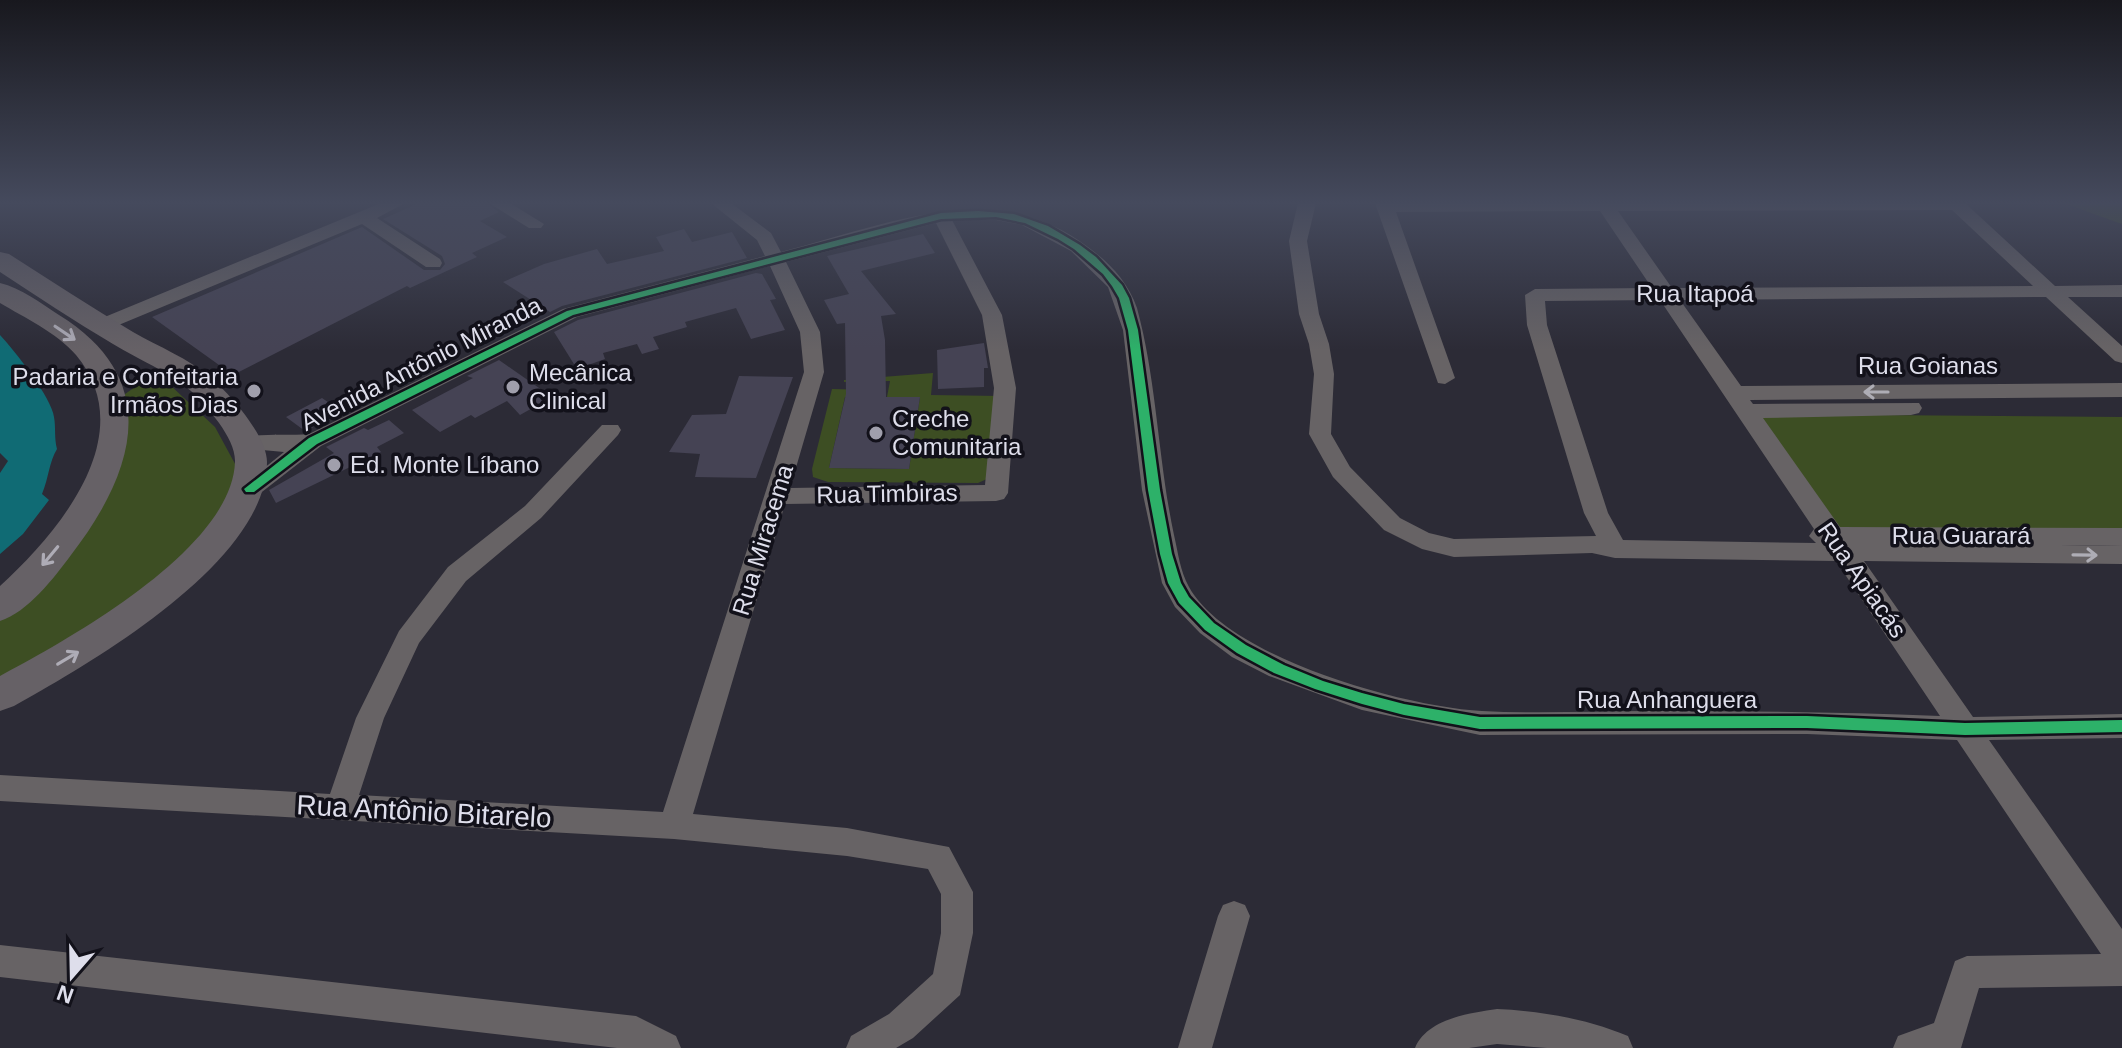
<svg xmlns="http://www.w3.org/2000/svg" width="2122" height="1048" font-family="Arial,sans-serif">
<style>
.green{fill:#3d4e23}
.water{fill:#106b74}
.building{fill:#454354}
.lines{fill:none;stroke-linecap:round;stroke-linejoin:round}
.minor{fill:#676365;fill-rule:evenodd}
.highway{fill:#666166;fill-rule:evenodd}
.cycleway-casing{stroke:#12111a;stroke-width:5}
.cycleway{fill:#2db169;fill-rule:evenodd}
.oneway{stroke:#aeacb6}
.oneway2{stroke:#aeadb5}
.poi-dot{fill:#a09fac;stroke:#12111a;stroke-width:3}
.labels{text-anchor:middle;stroke-width:7;stroke-linejoin:round;paint-order:stroke}
.street-label{font-size:24px;fill:#dedeeb;stroke:#12111a}
.poi-label{font-size:24px;fill:#dedeeb;stroke:#12111a;text-anchor:start}
.near-street-label{font-size:28px;fill:#dedeeb;stroke:#12111a}
</style>
<rect width="100%" height="100%" fill="#2c2b36"/>
<path class="green" d="M2063 203H2122V224Z
M933 373 931 395 1001 396 989 478 978 483 828 482 813 477 812 469 832 389 874 390 873 397H845L829 468 909 469 920 397H887L890 381 844 382V380Z
M169 384 215 427 240 473 210 534 97 627 0 679V613L48 573 125 394 138 385Z
M1755 414 2122 417V532L1833 531Z"/>
<path class="water" d="M0 335C14 350 52 398 54 417 56 428 54 437 57 449 49 462 49 477 42 494L49 500 23 534 0 554V473L8 461 0 453Z"/>
<path class="building" d="M419 203H486L499 212 480 221 507 237 472 253 477 257 410 288 407 286 233 375 152 317 362 227 424 270H440L445 264 442 256 383 219Z
M684 229 692 242 732 232 747 258 562 306 550 312 503 282 544 264 597 249 607 264 664 251 656 237Z
M923 234 935 253 861 271 896 314 881 316 885 340 886 397H920L909 469 829 468 846 394 845 323 837 324 824 300 849 294 827 256Z
M756 273 762 274 776 299 770 300 785 330 751 339 736 308 685 322 687 327 653 337 659 349 642 354 637 344 603 353 605 359 577 369 554 332 578 320Z
M984 343 988 368H984V387L938 389 937 350Z
M499 360 552 397 520 415 507 401 475 418 471 415 440 432 412 410 473 378 467 376Z
M739 376 793 377 756 478 695 477 700 454 669 452 692 415 726 414Z
M322 398 344 413 305 431 286 417Z
M389 420 404 433 377 447 381 452 276 503 269 490 334 453 326 447 364 428 368 430Z"/>
<g class="lines">
<path class="minor" d="M381 203H405L377 218 440 259 442 263 440 267H426L362 224 109 329 102 331 92 325 95 321Z
M489 203H510L544 224 541 228H529Z
M711 203H731L771 233 781 252C884 226 993 175 1088 247 1110 263 1128 282 1137 308 1157 382 1158 460 1174 535 1178 552 1180 571 1189 587 1228 658 1405 707 1482 711 1538 714 1595 711 1651 711 1747 711 1844 712 1940 716L1836 561 1615 558 1592 553 1454 557 1422 549 1384 530 1333 477 1309 434 1314 374 1309 344 1299 314 1289 241 1298 203H1316L1307 241 1319 314 1329 344 1334 374 1331 434 1350 467 1400 518 1429 533 1454 539 1596 536 1584 513 1527 325 1525 295 1535 289 1652 288 1600 211 1396 212 1455 378 1445 384 1438 383 1375 203H1965L2055 286 2122 285V297H2068L2122 346V363L2115 361 2046 297 1680 300 1741 386 2122 383V397L1750 400 1753 404 1919 403 1922 408 1919 413 1911 415 1763 418 1840 527 2122 528V546L2060 545 2122 546V564L1864 561 1973 717 2122 714V738L1989 740 2122 929V986L1979 988 1961 1048H1893L1898 1036 1934 1023 1955 961 1967 956 2101 954 1957 740 1807 734 1480 735 1362 710 1269 676 1232 657 1200 633 1175 607 1162 583 1142 490 1123 330 1108 287 1071 251 1022 225 996 220H952L1002 315 1016 388 1008 493 1004 499 996 501 785 504 693 814 847 828 949 847 973 892V933L960 995 913 1038 896 1048H846L851 1036 889 1014 933 974 941 933V894L928 869 847 856 674 839 0 801V775L330 794 356 718 399 631 448 567 525 506 602 425H618L621 430 618 435 541 518 466 581 419 643 384 718 359 795 663 812 804 372 800 332 770 266 577 317 321 446 258 495H242L238 489 284 452 242 448 239 443 242 438C259 433 289 436 309 434L563 309 765 256 757 240ZM1952 210 2033 286 1672 288 1618 211ZM936 223 982 315 994 388 985 485 790 488 824 372 820 332 786 262ZM1660 300 1814 529 1809 536 1816 543 1623 540 1608 513 1547 325 1545 301Z
M1234 901 1245 905 1250 916 1212 1048H1178L1218 916 1223 905Z
M0 945 636 1016 676 1036 681 1048H617L0 977Z
M1497 1009C1542 1011 1587 1019 1628 1036L1633 1048H1547L1497 1044 1469 1048H1415C1427 1019 1469 1013 1497 1009Z"/>
<path class="highway" d="M0 252 9 254C50 280 91 307 133 332 159 347 188 358 211 378 230 394 267 436 267 462 267 562 91 663 14 706L0 711V676C69 639 232 549 235 462 236 438 207 407 191 391 168 371 139 360 113 344 74 321 37 296 0 272Z
M0 283C21 288 41 303 59 315 164 380 135 472 71 555 54 578 28 612 0 621V586C59 532 142 434 76 355 56 332 25 318 0 303Z"/>
<defs>
<path id="cycleway" d="M978 211 1014 214 1048 226 1080 245 1096 257 1122 285 1129 298 1138 330 1160 490 1172 554 1181 583 1189 597 1214 623 1246 645 1284 665 1323 681 1362 693 1404 704 1480 717 1807 716 1965 723 2122 720V732L1965 735 1807 728 1480 729 1404 715 1362 704 1315 689 1274 673 1237 653 1205 630 1179 603 1168 583 1160 554 1148 490 1128 330 1119 298 1112 286 1103 274 1074 249 1058 239 1025 223 996 217 941 219 573 315 317 444 254 492H246L244 489 309 438 567 311 941 213Z"/>
</defs>
<use href="#cycleway" class="cycleway-casing"/>
<use href="#cycleway" class="cycleway"/>
</g>
<defs><path id="oneway-shaft" d="M-6 0H5M1.5-3L5.5 0L1.5 3" fill="none" stroke-width="1.6" stroke-linecap="round" stroke-linejoin="round" transform="scale(2)"/></defs>
<g class="oneway">
<use href="#oneway-shaft" transform="translate(65 333) rotate(34)"/>
<use href="#oneway-shaft" transform="translate(50 556) rotate(130)"/>
<use href="#oneway-shaft" transform="translate(68 658) rotate(-31)"/>
</g>
<g class="oneway2">
<use href="#oneway-shaft" transform="translate(1876 392) rotate(180)"/>
<use href="#oneway-shaft" transform="translate(2085 555) rotate(1)"/>
</g>
<linearGradient id="sky" x2="0" y2="1"><stop stop-color="#18181e"/><stop offset="0.58" stop-color="#454a5d"/><stop offset="1" stop-color="#454a5d" stop-opacity="0"/></linearGradient>
<rect width="2122" height="350" fill="url(#sky)"/>
<g class="poi-dot">
<circle cx="513" cy="387" r="8"/>
<circle cx="254" cy="391" r="8"/>
<circle cx="876" cy="433" r="8"/>
<circle cx="334" cy="465" r="8"/>
</g>
<g class="labels">
<g class="street-label">
<text x="1695" y="302">Rua Itapoá</text>
<text transform="translate(421 364) rotate(-27)" y="8">Avenida Antônio Miranda</text>
<text x="1928" y="374">Rua Goianas</text>
<text transform="translate(887 494) rotate(-1)" y="8">Rua Timbiras</text>
<text x="1961" y="544">Rua Guarará</text>
<text transform="translate(763 540) rotate(-73)" y="8">Rua Miracema</text>
<text transform="translate(1862 580) rotate(55)" y="8">Rua Apiacás</text>
<text x="1667" y="708">Rua Anhanguera</text>
</g>
<g class="poi-label">
<text x="529" y="381">Mecânica<tspan x="529" dy="28">Clinical</tspan></text>
<text x="238" y="385" text-anchor="end">Padaria e Confeitaria<tspan x="238" dy="28">Irmãos Dias</tspan></text>
<text x="892" y="427">Creche<tspan x="892" dy="28">Comunitaria</tspan></text>
<text x="350" y="473">Ed. Monte Líbano</text>
</g>
<g class="near-street-label">
<text transform="translate(424 811) rotate(3)" y="10">Rua Antônio Bitarelo</text>
</g>
</g>
<g transform="translate(72 976) rotate(200)" stroke="#12111a" stroke-width="6" paint-order="stroke">
<path d="M0-6L14 30L0 20L-14 30Z" fill="#dedeeb"/>
<text y="-12" font-size="22" font-weight="bold" text-anchor="middle" fill="#dedeeb">N</text>
</g>
</svg>
